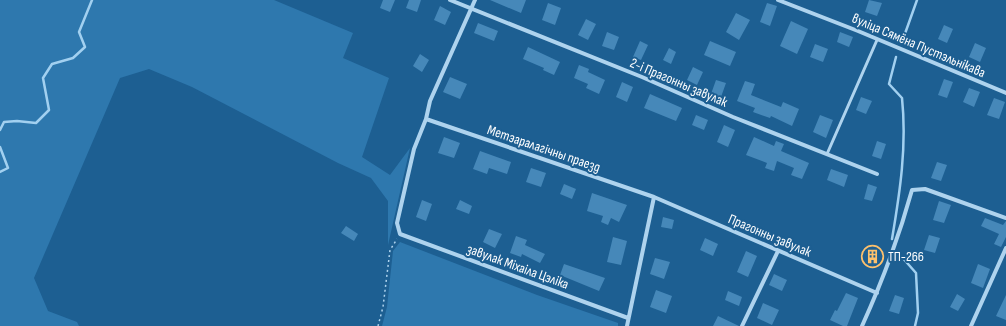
<svg xmlns="http://www.w3.org/2000/svg" width="1006" height="326" font-family="'Sofia Sans Condensed',sans-serif">
<style>
.green{fill:#2e78ae}
.lines{fill:none;stroke-linecap:round;stroke-linejoin:round}
.stream{stroke:#a2d0f0;stroke-width:2.5}
.building{fill:#4688b9}
.path{stroke:#aed3ee;stroke-width:1.5;stroke-dasharray:2 3;stroke-linecap:butt}
.service{stroke:#aed3ee;stroke-width:3}
.minor{stroke:#aed3ee;stroke-width:4}
.labels{text-anchor:middle;stroke-width:4;stroke-linejoin:round;paint-order:stroke}
.street-label{font-size:14px;fill:#fff;stroke:#1d5f92}
.poi-label{font-size:14px;fill:#fff;stroke:#1d5f92;text-anchor:start}
</style>
<rect width="100%" height="100%" fill="#1d5f92"/>
<path class="green" d="M0 0H274L353 33 343 58 389 78 362 157 390 175 410 148 388 245V201L371 178 338 163 192 87 149 69 120 78 34 278 48 311 77 322 79 326H0Z
M400 242 537 295 618 323V326H382L387 307 393 251Z"/>
<g class="lines">
<path class="stream" d="M902 42 917 0
M0 130 4 122 17 121 36 123 49 110 43 78 52 64 73 58 85 47 79 32 92 0
M0 147 8 168 0 172
M892 239C900 192 907 146 902 98L889 84 896 57
M901 256 916 273 918 313 915 326"/>
</g>
<path class="building" d="M383 0H395L390 12 380 8Z
M409 0H421L417 12 406 8Z
M490 0H526L521 13Z
M869 0 882 3 877 16 865 12Z
M548 3 561 8 555 25 542 20Z
M767 3 777 6 770 26 760 22Z
M440 6 451 12 445 25 434 20Z
M736 13 750 20 739 40 726 32Z
M586 19 596 24 588 40 578 35Z
M791 21 808 29 797 54 780 46Z
M478 23 498 31 494 41 474 33Z
M944 25 953 29 947 43 938 39Z
M607 32 619 37 614 50 602 46Z
M840 32 853 37 849 47 837 42Z
M640 41 648 45 641 60 633 57Z
M710 41 736 52 730 66 704 55Z
M975 43 986 48 980 62 969 57Z
M815 44 828 49 823 62 810 57Z
M528 47 560 62 554 75 543 70 544 68 523 59Z
M669 48 676 52 671 64 663 60Z
M420 54 429 60 422 72 413 66Z
M579 65 589 69 588 72 605 80 599 94 586 88 588 84 574 78Z
M693 67 703 72 697 85 687 80Z
M450 77 467 84 460 99 443 92Z
M944 79 953 82 947 98 938 95Z
M716 80 726 83 721 97 711 94Z
M745 81 755 84 751 95 781 107 783 102 799 109 792 126 771 116 770 118 753 112 755 108 737 101Z
M622 82 633 87 627 102 616 97Z
M969 88 980 92 974 107 963 102Z
M650 94 682 108 676 121 644 108Z
M861 97 872 101 866 114 856 110Z
M994 98 1005 102 999 119 987 115Z
M696 115 708 120 704 130 692 125Z
M820 115 833 120 826 138 813 132Z
M724 125 735 130 728 147 717 142Z
M444 137 460 143 454 158 438 153Z
M754 137 774 146 776 141 784 144 781 151 809 163 802 179 791 175 794 168 777 161 774 171 765 168 767 163 746 155Z
M877 141 886 144 881 159 872 156Z
M480 151 511 162 507 174 489 168 487 174 473 169Z
M937 162 947 165 941 181 931 178Z
M531 168 546 173 541 187 526 182Z
M831 169 848 175 844 187 827 180Z
M564 184 576 189 572 199 560 194Z
M868 184 877 187 872 201 864 199Z
M592 193 627 205 619 222 611 218 608 225 601 222 603 216 587 211Z
M422 200 432 204 426 221 416 217Z
M460 200 472 206 469 214 456 209Z
M939 201 951 205 944 223 933 220Z
M663 217 674 220 672 229 661 227Z
M985 218 1003 225 1006 221V237L1001 247 994 244 999 234 981 226Z
M346 226 358 234 354 241 341 233Z
M489 229 502 234 495 248 483 242Z
M929 235 940 238 935 253 924 250Z
M516 236 527 240 525 245 545 254 540 263 522 254 521 257 510 253Z
M613 237 627 241 621 265 607 262Z
M705 238 718 244 713 256 700 250Z
M869 249 880 253 876 263 865 259Z
M746 251 757 256 748 277 737 272Z
M655 258 670 262 664 279 650 274Z
M564 264 605 278 599 291 560 275Z
M978 264 990 269 983 288 971 283Z
M774 274 787 280 782 291 769 285Z
M656 290 672 296 666 313 650 307Z
M728 291 742 297 739 306 725 300Z
M846 293 858 298 847 326H843L830 320 835 310 837 311Z
M957 294 965 299 958 311 950 307Z
M895 295 904 298 899 314 889 311Z
M1006 295V320L996 316Z
M763 303 779 310 772 325 757 318Z
M718 316 739 326H713Z"/>
<g class="lines">
<path class="path" d="M378 326 383 307 390 250 397 239"/>
<path class="service" d="M827 154 877 40"/>
<path class="minor" d="M450 0 642 77 733 117 877 174
M475 0 430 101 426 119 414 149 397 223 400 234 628 318
M778 0 858 31 1006 93
M426 119 654 197 877 293
M627 326 654 197
M742 326 778 251
M862 326C882 282 899 237 912 190L925 189 1006 218
M971 326 1006 248"/>
</g>
<defs>
<symbol id="building-ring" viewBox="-11 -11 22 22"><circle r="9.5" fill="#1d5f92" stroke="#fdc16d" stroke-width="1.5"/><path d="M-4-6H4V6H1V3H-1V6H-4ZM-2.5-4.3h1.7v1.8h-1.7ZM.8-4.3h1.7v1.8H.8ZM-2.5-1h1.7V.8h-1.7ZM.8-1h1.7V.8H.8Z" fill="#fdc16d"/></symbol>
</defs>
<g fill-rule="evenodd">
<use href="#building-ring" x="860" y="244" width="25" height="25"/>
</g>
<g class="labels">
<g class="street-label">
<text transform="translate(919 45) rotate(23)" y="5">вуліца Сямёна Пустэльнікава</text>
<text transform="translate(679 82) rotate(23)" y="5">2-і Прагонны завулак</text>
<text transform="translate(544 148) rotate(19)" y="5">Метэаралагічны праезд</text>
<text transform="translate(770 235) rotate(23)" y="5">Прагонны завулак</text>
<text transform="translate(518 266) rotate(20)" y="5">завулак Міхаіла Цэліка</text>
</g>
<g class="poi-label">
<text x="888" y="261">ТП-266</text>
</g>
</g>
</svg>
